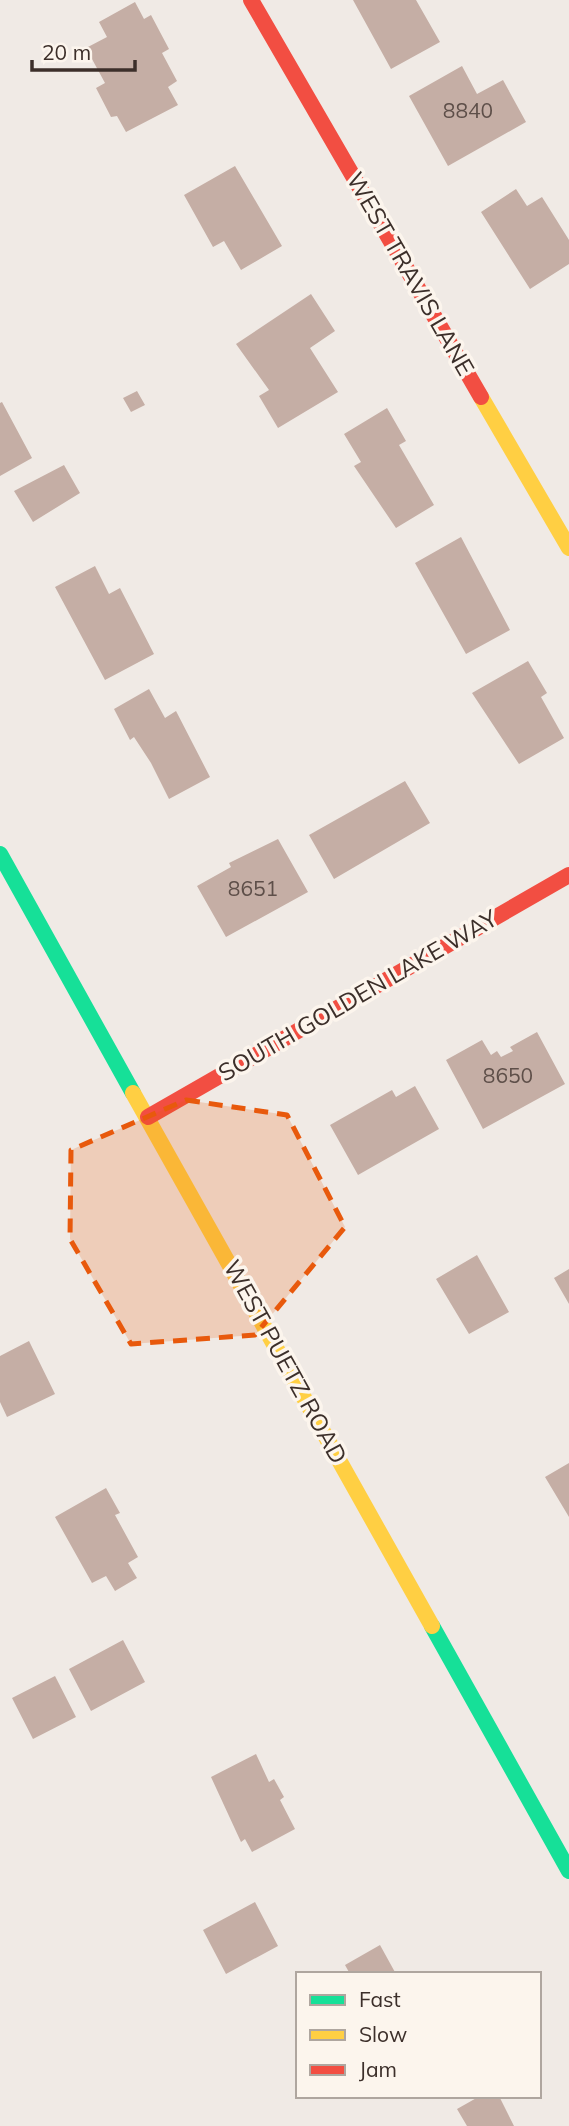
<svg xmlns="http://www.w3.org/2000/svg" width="569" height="2126" font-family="Mulish,sans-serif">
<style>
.building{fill:#c5aea5}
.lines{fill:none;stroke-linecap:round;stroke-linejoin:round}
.fast{stroke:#16e098;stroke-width:16}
.slow{stroke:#ffcf43;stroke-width:16}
.jam{stroke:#f24e42;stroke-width:16}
.marked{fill:#e8590c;fill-opacity:0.2;stroke:#e8590c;stroke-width:5;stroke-dasharray:14 9;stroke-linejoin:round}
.labels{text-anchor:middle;stroke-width:7;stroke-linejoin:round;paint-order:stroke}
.number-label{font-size:21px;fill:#5e4f49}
.street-label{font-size:24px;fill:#3c2f2a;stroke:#fcf5ed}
</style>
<rect width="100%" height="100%" fill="#f0eae5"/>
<path class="building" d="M353 0H416L440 42 391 69Z
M135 2 144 19 151 15 169 49 162 53 177 81 168 87 178 105 126 132 117 116 111 117 96 88 105 83 86 48 107 37 99 22Z
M462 66 477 94 503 80 526 122 448 166 409 96Z
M235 166 282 246 241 270 224 241 213 247 184 195Z
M516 189 527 206 542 197 569 240V264L530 289 481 212Z
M311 294 335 331 310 348 338 392 278 428 259 396 269 390 236 344Z
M137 391 145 405 131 412 123 398Z
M2 402 32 458 0 476V403Z
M387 408 406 441 399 445 434 505 396 528 354 466 361 462 344 434Z
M64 465 80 493 33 522 14 491Z
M461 537 510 630 466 654 415 563Z
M95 566 109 594 120 588 154 654 105 680 55 587Z
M528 661 547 693 541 697 564 738 519 764 472 693Z
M149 689 165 718 176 711 210 777 169 799 151 763 134 737 130 740 114 709Z
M405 781 430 823 334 879 309 835Z
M278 839 308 892 226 937 197 886 231 867 229 863Z
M537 1032 565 1084 483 1129 446 1060 482 1040 491 1055 497 1051 501 1057 513 1051 510 1047Z
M415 1086 439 1129 358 1175 330 1125 392 1090 396 1097Z
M477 1255 509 1312 469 1334 436 1279Z
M569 1269V1304L554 1278Z
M29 1341 55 1394 7 1417 0 1402V1356Z
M569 1463V1517L545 1477Z
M106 1488 120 1513 115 1515 138 1557 128 1563 137 1578 115 1591 106 1576 92 1583 55 1517Z
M123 1640 145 1682 91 1711 69 1669Z
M55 1676 76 1717 33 1739 12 1698Z
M256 1754 269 1782 274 1779 284 1797 280 1800 295 1829 252 1852 245 1839 241 1842 211 1777Z
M255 1902 278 1946 226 1974 203 1930Z
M380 1945 396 1974H350L345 1965Z
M480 2096H499L514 2126H467L457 2109Z"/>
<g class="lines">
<path class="fast" d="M0 854 133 1093
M432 1626 569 1871"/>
<path class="slow" d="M481 397 569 548
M133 1093 432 1626"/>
<path class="jam" d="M251 0 481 397
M148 1117 569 875"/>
</g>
<path class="marked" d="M186 1100 287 1115 345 1227 255 1335 131 1344 70 1239 71 1150Z"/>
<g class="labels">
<g class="number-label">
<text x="468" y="118">8840</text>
<text x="253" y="896">8651</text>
<text x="508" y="1083">8650</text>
</g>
<g class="street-label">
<text transform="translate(410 274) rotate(60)" y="8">WEST TRAVIS LANE</text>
<text transform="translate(358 996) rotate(-30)" y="8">SOUTH GOLDEN LAKE WAY</text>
<text transform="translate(285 1362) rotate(61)" y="8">WEST PUETZ ROAD</text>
</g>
</g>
<rect x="296" y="1972" width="245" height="126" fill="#fcf5ed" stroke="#afa69f" stroke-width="2"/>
<rect x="310" y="1995" width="35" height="10" fill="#16e098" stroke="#afa69f" stroke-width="2"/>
<text x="359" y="2007" font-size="21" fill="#3c2f2a">Fast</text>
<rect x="310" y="2030" width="35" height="10" fill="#ffcf43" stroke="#afa69f" stroke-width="2"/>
<text x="359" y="2042" font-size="21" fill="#3c2f2a">Slow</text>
<rect x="310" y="2065" width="35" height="10" fill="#f24e42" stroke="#afa69f" stroke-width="2"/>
<text x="359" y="2077" font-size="21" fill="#3c2f2a">Jam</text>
<path d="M32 60v10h103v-10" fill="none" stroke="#3c2f2a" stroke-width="3.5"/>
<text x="42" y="60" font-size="21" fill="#3c2f2a" stroke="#fcf5ed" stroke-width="5" paint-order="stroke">20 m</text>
</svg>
